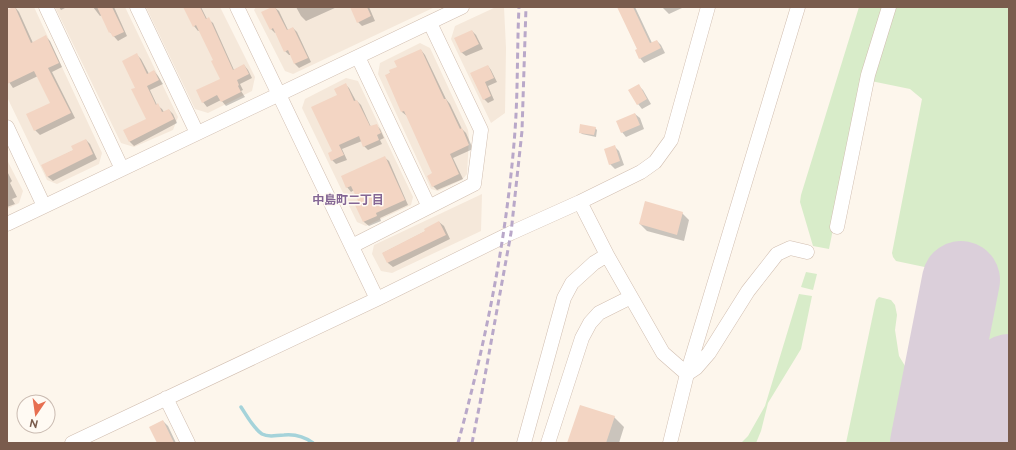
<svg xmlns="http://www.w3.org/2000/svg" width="1016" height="450" font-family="Raleway,'Noto Sans JP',sans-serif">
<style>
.residential{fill:#f5e8da}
.green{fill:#d8ecc9}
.shadow{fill:#0003}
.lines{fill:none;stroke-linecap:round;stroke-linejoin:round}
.stream{stroke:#a5d3da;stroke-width:3.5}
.runway{stroke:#dbcfda;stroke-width:78}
.building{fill:#f3d5c3}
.minor-casing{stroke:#d1beb0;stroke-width:15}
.minor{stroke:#fff;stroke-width:14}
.rail{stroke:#b9a8c9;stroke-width:3;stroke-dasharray:6 4;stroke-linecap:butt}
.labels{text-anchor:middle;stroke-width:3;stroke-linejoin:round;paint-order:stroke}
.neighbourhood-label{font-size:12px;font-weight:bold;fill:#846695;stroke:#fffaf3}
</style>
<rect width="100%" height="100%" fill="#fdf6ec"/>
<path class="residential" d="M7 7H34L102 153 99 164 57 184 47 180 7 97Z
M55 7H125L178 117 173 130 134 147 121 143Z
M146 7H220L255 77 252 91 208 113 195 109Z
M256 7H435L293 74 285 71 254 10Z
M496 7H504L506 48 505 113 491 123 451 39 455 26Z
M420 43 430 48 468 130 469 138 467 174 462 180 438 191 431 189 378 74 380 63Z
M346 78 358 81 413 197 411 205 366 226 357 222 302 108 305 99Z
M7 160 23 191 19 203 7 209Z
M482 194 481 231 392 273 381 271 372 254 374 245Z"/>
<path class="green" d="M859 7H885L864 76 829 249 813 246 800 202 801 195Z
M892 7H1009V443H944L977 278 896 261 893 257 892 253 922 99 910 89 871 81Z
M806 272 817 274 813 290 801 287Z
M799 294 812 296 801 349 768 403 761 431 756 443H741L748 436 765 406Z
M879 297 891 300 895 305 897 315 895 330 899 356 905 366 911 383 914 397 906 443H846L876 300Z"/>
<path class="shadow" d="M15 7 19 12 33 43 46 37 50 41 62 67 52 72 75 118 40 135 35 130 51 103 38 76 13 88 7 79V11Z
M59 7H67L61 10Z
M93 7H114L127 36 118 41 110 32 102 15 100 16Z
M189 7H201L207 19H208L213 23 234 70 244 65 248 70 252 78 240 84 243 90 241 91 245 97 226 106 221 100 207 107 203 102 221 79 214 60 200 30 198 31 194 26Z
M274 7 279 11 288 30 293 28 297 32 311 62 299 68 295 64 291 55H289L285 51 276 33H275L271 29Z
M296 7H337L306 21 301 16Z
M355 7H369L375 21 362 26 358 22Z
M618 7H635L652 43 657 41 661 45 665 53 644 63 640 58 638 50Z
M662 7H682V8L669 14Z
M472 31 476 35 483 49 466 56 461 52Z
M421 50 425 55 446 99 450 104 462 129 466 133 473 149 453 158 463 179 437 190 433 186 434 174 407 116 402 112 387 75Z
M137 55 141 59 149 74 154 71 158 76 163 84 150 90 157 105 162 109 164 112 169 110 173 114 177 123 134 146 130 142 125 131 147 120 136 88Z
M488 66 491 70 497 82 488 86 494 100 488 103 484 99 471 74Z
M345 84 349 88 356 101H357L361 105 371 127 376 125 380 129 384 138 380 140 382 144 368 150 364 146 362 141 342 149 347 160 336 164 332 160 338 95Z
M638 85 643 90 651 104 642 109 638 104Z
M635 114 640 118 644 129 626 137 622 132Z
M595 128 597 130 596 137 582 134 580 132Z
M86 140 90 144 97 159 53 181 48 177 43 165 74 150Z
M614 146 619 151 624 165 615 169 610 164Z
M384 157 389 161 408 205 380 218 381 221 369 226 364 222 357 205 360 204 354 190 351 192 347 187Z
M7 171 12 181 10 183 17 197 12 199 15 204 7 207Z
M682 213 689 220 684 241 647 231 640 224Z
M439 222 444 226 450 239 393 267 388 263 383 253 426 231Z
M614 417 624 427 619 443H569Z
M163 421 168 426 176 443H158Z"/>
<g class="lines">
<path class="stream" d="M241 407C247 416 253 428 262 434 269 438 276 435 284 435 294 434 305 437 313 443"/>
<path class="runway" d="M929 443 961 280
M995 443 1009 373"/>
</g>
<path class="building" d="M13 7H15L31 43 46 35 59 63 48 68 71 113 34 131 26 114 50 103 34 71 7 84V10Z
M97 7H112L124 32 113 37 110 32 109 33Z
M183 7H200L206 19 209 17 233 70 244 64 249 74 237 80 239 85 238 86 241 92 221 102 217 95 202 103 196 90 220 79 211 61 213 60 196 25 193 27Z
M272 7H275L287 30 293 27 308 58 294 64 288 50 284 52 273 28 270 30 261 12Z
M350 7H367L371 16 357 23Z
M617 7H633L650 43 657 40 661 48 639 59 635 50 637 49Z
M472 30 479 44 461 53 454 38Z
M421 49 444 99H446L460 129 462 128 469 145 450 154 459 174 432 187 427 176 432 173 404 111 401 112 385 75 390 73 389 70 397 67 394 61Z
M137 53 147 74 154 70 159 80 147 86 156 105 158 103 162 112 169 109 174 119 129 142 123 130 146 119 131 89 135 88 122 61Z
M488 65 494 78 485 82 491 96 483 100 470 73Z
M346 83 354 101 357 100 370 126 377 124 381 133 377 135 379 140 363 147 359 136 339 145 344 155 331 161 328 153 332 151 311 107 337 95 334 89Z
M639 84 647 99 637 105 628 90Z
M635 113 640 125 621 133 616 121Z
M580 124 596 127 594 135 579 133Z
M86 139 93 154 47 177 41 165 73 150 71 146Z
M615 145 620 161 609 165 604 149Z
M385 156 405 200 376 213 377 216 363 222 355 205 359 203 351 186 346 188 341 176Z
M645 201 683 212 677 235 639 224Z
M439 221 446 235 387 263 382 253 425 231 424 229Z
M580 405 615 416 606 443H567Z
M163 420 174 443H157L149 427Z"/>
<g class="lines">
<defs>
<path id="minor" d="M46 7 122 169
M137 7 197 133
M237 7 377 299
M358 57 429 207
M7 127 44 206
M580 202 607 255 663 353 687 374
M7 224 462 7
M837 227 868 75 889 7
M352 246 474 184 481 130 430 23
M687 374 696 368 709 353 748 291 777 254 790 248 807 252
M166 398 188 443
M72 443 377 299 511 233 580 202 641 172 655 162 671 140 708 7
M524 443 564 298 572 283 594 263 607 255
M548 443 582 338 590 323 599 313 631 297
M670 443 687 374 798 7"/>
</defs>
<use href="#minor" class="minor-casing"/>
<use href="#minor" class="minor"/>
<path class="rail" d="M458 443C486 341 507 237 515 131 518 90 517 48 519 7
M472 443 480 403 511 233 522 131 526 7"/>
</g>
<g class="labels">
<g class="neighbourhood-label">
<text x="348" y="204">中島町二丁目</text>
</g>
</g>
<rect width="1016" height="450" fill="none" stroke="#7a5c4d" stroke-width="16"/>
<g transform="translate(36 414) rotate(193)"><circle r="19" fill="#fffaf3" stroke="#cabbb1"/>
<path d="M0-3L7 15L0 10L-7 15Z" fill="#e76f51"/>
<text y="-6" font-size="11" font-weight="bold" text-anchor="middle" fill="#7a5c4d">N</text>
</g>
</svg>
